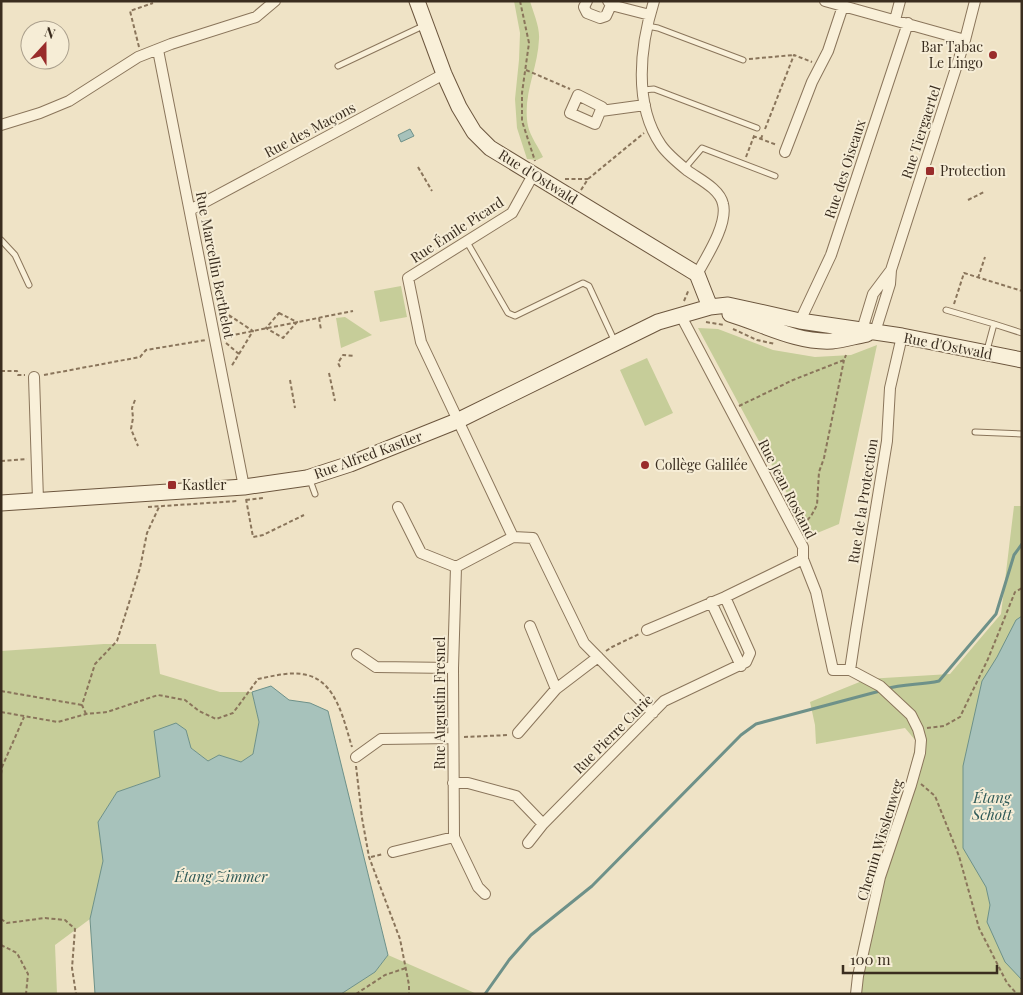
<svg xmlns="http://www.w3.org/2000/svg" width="1023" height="995" font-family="'Playfair Display',serif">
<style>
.green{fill:#c6cd99}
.water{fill:#a7c2bb;stroke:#6e9189}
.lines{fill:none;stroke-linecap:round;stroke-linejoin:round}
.stream{stroke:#6e9189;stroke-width:3}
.lane-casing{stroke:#8a755b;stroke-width:7}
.street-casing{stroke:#8a755b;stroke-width:12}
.secondary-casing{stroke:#6c563e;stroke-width:17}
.path{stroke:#8a755b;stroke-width:2;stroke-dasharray:4 2.5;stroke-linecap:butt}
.lane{stroke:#f9f0d9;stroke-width:5}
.street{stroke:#f9f0d9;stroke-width:10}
.secondary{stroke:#f9f0d9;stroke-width:15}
.poi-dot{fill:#992c2b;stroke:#f6edd6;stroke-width:2}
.labels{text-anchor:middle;stroke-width:4;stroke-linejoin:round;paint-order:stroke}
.poi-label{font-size:14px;fill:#3a2d1f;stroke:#f6edd6;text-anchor:start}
.street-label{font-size:14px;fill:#3a2d1f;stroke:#f6edd6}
.water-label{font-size:15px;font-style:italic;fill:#2f5a58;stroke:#f6edd6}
</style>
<rect width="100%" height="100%" fill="#efe3c6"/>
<path class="green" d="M514 1H530C533 12 540 27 539 39 538 69 522 95 528 126 530 136 539 148 543 157L537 160 527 159 517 128 515 99 519 60 520 33Z
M401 286 407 317 380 322 374 291Z
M345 317 372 335 341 348 336 318Z
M698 328 718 329 773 350 815 357 851 355 877 345 839 524 810 536Z
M647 358 673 413 645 426 620 370Z
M1014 506H1022V994H851C857 938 874 883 891 829 900 800 911 771 916 741L905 728 816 744 815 725 810 702 867 679 950 674 1001 614Z
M104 644H156L160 674 220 692H252L259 722 253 754 241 762 219 755 208 761 191 748 186 730 160 777 117 792 98 822 104 861 90 919 55 945 57 994H1V651Z
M388 955 477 994H341L375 972Z"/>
<path class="water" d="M410 129 414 136 401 142 398 135Z
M1022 616V980L1005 962 987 922 990 905 986 887 963 848V766L982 681 997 657 1016 620Z
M271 686 289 700 310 703 328 711 388 955 375 972 341 994H95L90 919 103 861 98 822 117 792 160 777 154 731 176 723 186 730 191 748 208 761 219 755 241 762 253 754 259 722 252 692Z"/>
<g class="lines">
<path class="stream" d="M886 689C903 684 921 685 939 681L996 614 1014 555 1022 544
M485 994 509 960 531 935 592 886 741 735 756 724 880 691"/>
<defs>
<path id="lane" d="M647 26 658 28 743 60
M338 66 423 26
M643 90 654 89 757 128
M685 168 702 148 775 176
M1 240 15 255 29 285
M467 242 508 313 515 316 583 283 589 286 615 342
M946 310 994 324
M987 350 994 324 1022 333
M975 432 1022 434
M310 480 315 494"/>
<path id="street" d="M587 1 584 7 587 13 600 18 606 16 611 5 608 1
M654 1C640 46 633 104 661 145 668 155 678 163 688 171 699 179 720 189 723 204 728 224 707 256 697 274
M825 1 965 40
M611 5 650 15
M895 20 900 1
M158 50 244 487
M578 95 602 107 595 124 570 113Z
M601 111 645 105
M1 125 40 113 69 101 138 57 171 44 256 17 275 1
M785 152 812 82 828 51 843 6
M533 175 512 213 408 278 421 342 513 537 533 538 584 643 653 713
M190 210 444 74
M681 316 803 547V559L816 592 833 670H850L880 686 911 715 918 729 921 740 920 753 911 785 880 877 858 976 856 994
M800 321 831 255 908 23
M862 330 873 294 891 270
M875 332 890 284 891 270 965 40 975 1
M34 377 38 500
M398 507 421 553 456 567
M711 602 741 666
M530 626 556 689
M647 630 725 597 803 559
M357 654 376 667 453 668
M850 670 856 630 887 441 890 388 902 336
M518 733 556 689 598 657
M356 757 381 739 453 738
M453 783H468L516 796 543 824 664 701 746 662 750 653 725 597
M528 843 543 824
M393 852 454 837
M485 894 478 887 454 837 453 668 456 567 513 537"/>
<path id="secondary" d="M417 1 444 74 459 107 474 132 490 148 697 274 710 307
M730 314C763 324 797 343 832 341 844 340 855 336 867 334
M1 503 244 487 307 478 350 464 457 421 658 322 710 307 728 305 800 321 902 336 1022 360"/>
</defs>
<use href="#lane" class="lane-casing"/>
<use href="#street" class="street-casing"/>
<use href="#secondary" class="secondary-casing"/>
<path class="path" d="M520 1 529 43 522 93V121L535 161
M139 47 130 11 153 3
M749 59 794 55
M526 70 570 89
M765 129 794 55 812 62
M753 136 777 145
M761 139 763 133
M746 157 754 136
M418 167 432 191
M565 179H588
M581 190 588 179 644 133
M968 200 984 192
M978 278 985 257
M684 301 689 289
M954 304 964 273 1022 291
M218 308 253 331 231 367
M279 313 297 322 283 338 266 328Z
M319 318 321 330
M706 322 724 325
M733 329 757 340 775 344
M224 330 230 316
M223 337 353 311
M226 343 239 354
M340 367 338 363 343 355 354 356
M1 371H17L18 375H25
M329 373 335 401
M44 375 140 357 146 350 206 340
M290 380 295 408
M135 400 132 408 133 418 131 429 138 446
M739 406 793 380 844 360 846 355
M1 461 27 459
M246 499 253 537 263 535 304 515
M246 500 263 498
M148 507 238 501
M803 525 811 516 817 505 819 472 824 458 844 360
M606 651 612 647 639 634
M1 691 82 705
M1 712 58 722 86 714 107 712 158 695 185 700 199 711 216 719 233 713 258 679C273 676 291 671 307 675 337 682 344 722 352 747
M86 714 82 705 95 664 117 641 140 568 147 533 159 507
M927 728 944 726 960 717 988 659 1015 592 1022 588
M464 737 509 735
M356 766 362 818 369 857 400 939 409 985V994
M1 774 2 767 24 717
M921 784 935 796 959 856 979 928 1007 983 1017 994
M371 857 383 854
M1 919 7 923 45 918 65 920 75 929 72 968 76 994
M1 945 17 953 28 974 26 994
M356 994 385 975 406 968"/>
<use href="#lane" class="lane"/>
<use href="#street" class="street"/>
<use href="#secondary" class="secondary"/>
</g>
<g class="poi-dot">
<circle cx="993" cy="55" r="5"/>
<rect x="925" y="166" width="10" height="10" rx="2.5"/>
<circle cx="645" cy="465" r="5"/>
<rect x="167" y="480" width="10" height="10" rx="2.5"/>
</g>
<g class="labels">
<g class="poi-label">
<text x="983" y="52" text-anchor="end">Bar Tabac<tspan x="983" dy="16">Le Lingo</tspan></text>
<text x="940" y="176">Protection</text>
<text x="655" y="470">Collège Galilée</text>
<text x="182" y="490">Kastler</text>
</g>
<g class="street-label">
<text transform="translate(310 130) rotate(-28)" y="5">Rue des Maçons</text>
<text transform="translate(921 132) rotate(-72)" y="5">Rue Tiergaertel</text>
<text transform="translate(845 169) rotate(-72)" y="5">Rue des Oiseaux</text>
<text transform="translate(538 177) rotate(32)" y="5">Rue d'Ostwald</text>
<text transform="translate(457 230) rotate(-33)" y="5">Rue Émile Picard</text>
<text transform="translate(215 265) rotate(79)" y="5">Rue Marcellin Berthelot</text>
<text transform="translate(948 346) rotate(11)" y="5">Rue d'Ostwald</text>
<text transform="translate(368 455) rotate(-20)" y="5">Rue Alfred Kastler</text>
<text transform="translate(787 489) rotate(63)" y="5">Rue Jean Rostand</text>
<text transform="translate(863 501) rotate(-81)" y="5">Rue de la Protection</text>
<text transform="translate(440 703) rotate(-90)" y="5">Rue Augustin Fresnel</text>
<text transform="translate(613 734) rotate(-45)" y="5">Rue Pierre Curie</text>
<text transform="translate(880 840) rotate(-73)" y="5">Chemin Wisslenweg</text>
</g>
<g class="water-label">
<text x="992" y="803">Étang<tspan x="992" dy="17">Schott</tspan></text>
<text x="221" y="882">Étang Zimmer</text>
</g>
</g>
<rect width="1023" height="995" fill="none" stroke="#3a2d1f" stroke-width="5"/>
<g transform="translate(45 45) rotate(21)"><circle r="24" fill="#f6edd6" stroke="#aba08d"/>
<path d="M0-4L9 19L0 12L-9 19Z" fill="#992c2b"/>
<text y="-8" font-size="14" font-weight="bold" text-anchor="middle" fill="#3a2d1f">N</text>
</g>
<path d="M843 965v8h154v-8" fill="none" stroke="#3a2d1f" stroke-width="2.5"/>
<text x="850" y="965" font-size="15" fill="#3a2d1f" stroke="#f6edd6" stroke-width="4" paint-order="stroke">100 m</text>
</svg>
